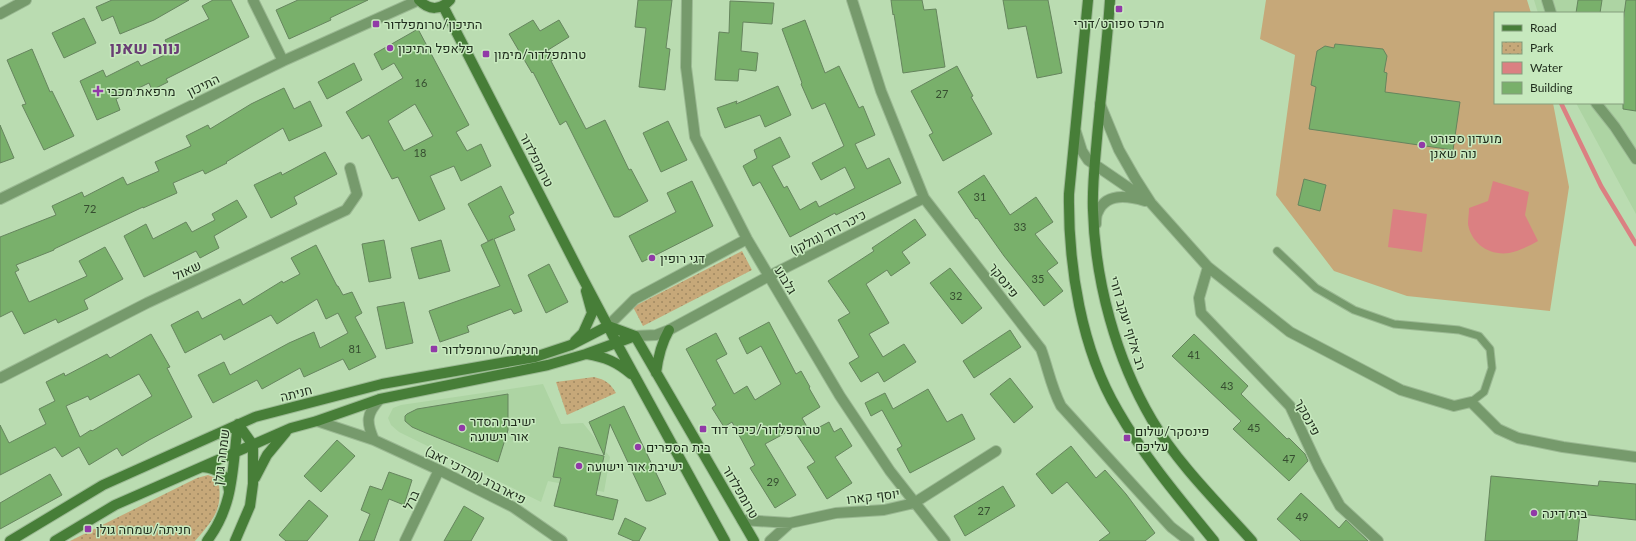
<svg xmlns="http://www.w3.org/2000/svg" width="1636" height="541" font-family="Lato,Heebo,sans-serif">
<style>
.built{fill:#add4a3}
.park{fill:url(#park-dots)}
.pitch{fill:#c6a879}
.water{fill:#db8082}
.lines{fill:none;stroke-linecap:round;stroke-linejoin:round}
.stream{stroke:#db8082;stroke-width:4.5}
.building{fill:#79b06b;stroke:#66855e;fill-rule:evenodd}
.lane-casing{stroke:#9bb993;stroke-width:9}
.street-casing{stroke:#9bb993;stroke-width:12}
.secondary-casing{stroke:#9bb993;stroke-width:12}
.lane{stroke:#769a6c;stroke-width:7}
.street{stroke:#769a6c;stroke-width:10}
.secondary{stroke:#477e38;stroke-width:10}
.poi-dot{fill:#913aa7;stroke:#c7e9be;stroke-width:1.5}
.labels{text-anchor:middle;stroke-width:3;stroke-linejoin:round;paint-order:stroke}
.number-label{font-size:11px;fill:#364d30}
.poi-label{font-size:13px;fill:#1f2c1c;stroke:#c7e9be;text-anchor:start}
.street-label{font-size:13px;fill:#1f2c1c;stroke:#c7e9be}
.district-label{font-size:17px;font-weight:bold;fill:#693e74;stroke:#c7e9be}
</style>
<defs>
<pattern id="park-dots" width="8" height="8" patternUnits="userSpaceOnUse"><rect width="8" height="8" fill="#c6a879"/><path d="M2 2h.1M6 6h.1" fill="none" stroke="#a08962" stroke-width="1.8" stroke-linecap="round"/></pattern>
</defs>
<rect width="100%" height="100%" fill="#badcb1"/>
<path class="built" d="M1534 0H1636V214L1576 103H1623V13H1538Z
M543 384 561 424 583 423 610 457 604 492 548 481 541 502 399 432 391 425 388 418 393 408 401 405Z"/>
<path class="park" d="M742 251 752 270 643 326 633 307Z
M594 377C606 380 610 383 616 393L567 415 556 382Z
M208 475 218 479C224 509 213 520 195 541H70L197 478Z"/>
<path class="pitch" d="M1266 0H1527L1531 13H1495V103H1553L1569 187 1550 311 1407 296 1334 271 1276 195 1295 55 1260 39Z"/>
<path class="water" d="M1493 181 1529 192 1525 215 1538 241C1529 246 1519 251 1509 253 1489 256 1471 243 1468 224 1468 219 1469 213 1469 208L1488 201Z
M1393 209 1427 214 1422 252 1388 247Z"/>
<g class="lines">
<path class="stream" d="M1561 103 1601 186 1636 244"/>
</g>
<path class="building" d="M112 0H189L154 20 120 34 113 16 102 21 96 7Z
M213 0H231L249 37 166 79 168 82 152 90 149 83 116 99 120 110 97 120 80 81 103 70 106 77 138 61 141 66 171 52 165 40 209 19 202 6Z
M298 0H368L330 18 331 20 289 39 276 10Z
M638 0H672L666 48 670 49 665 90 639 87 646 28 635 27Z
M891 0H922L924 10 936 9 945 67 903 73 894 14 893 15Z
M1003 0H1048L1062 73 1037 78 1026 26 1008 29Z
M1578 0H1602L1600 13H1576Z
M1626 0H1636V111L1623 109V22Z
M730 1 774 3 772 24 743 22 741 51 758 53 756 71 739 69 738 81 715 80 719 32 729 33Z
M84 18 96 43 64 58 52 33Z
M533 20 540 31 559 20 569 37 548 50 553 60 551 61 586 129 605 120 629 170 631 169 648 201 619 217H614L566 121 560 125 533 72 532 73 509 34Z
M805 20 825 73 839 66 859 108 863 106 875 135 855 144 867 169 889 158 901 183 836 215 835 213 790 237 760 182 753 186 743 166 757 158 754 150 780 137 790 157 772 166 784 188 787 186 800 210 816 201 819 207 855 188 845 167 821 180 812 163 844 146 825 103 812 109 801 84 802 83 782 29Z
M418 29 469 125 456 132 467 151 481 144 491 166 461 181 454 166 430 176 445 209 419 221 398 177 392 179 369 135 362 139 346 112 403 78 394 63 382 70 374 54ZM415 104 433 136 404 151 388 121Z
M1335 44 1383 49 1387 56 1384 72 1387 73 1385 92 1460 102 1453 150 1309 129 1316 87 1311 85 1317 51 1325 46 1334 48Z
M32 49 50 92 52 91 74 136 44 150 22 105 26 104 7 60Z
M354 63 362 80 327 99 318 82Z
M957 66 973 96 971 97 992 134 943 161 929 135 933 133 911 91Z
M778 86 791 115 765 127 760 115 725 128 717 108 737 101 736 104Z
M284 88 294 109 310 101 322 126 289 141 283 128 226 162 227 163 205 174 203 170 173 183 177 193 143 208V207L54 249V250L16 265 19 270 15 272 29 302 87 276 79 261 105 247 123 279 84 300 88 309 58 323 56 319 24 334 12 311 0 317V237L56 215 52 206 82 192 84 197 123 177 127 185 159 171 155 162 191 146 186 136 208 125 210 129 251 104Z
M668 121 687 160 661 172 643 133Z
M0 125 14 158 0 163Z
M325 152 337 174 294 197 297 204 271 218 254 185 281 172 282 175Z
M984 175 1010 215 1036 197 1053 222 1035 234 1058 263 1047 271 1063 291 1044 306 1004 256 977 218 976 219 958 192Z
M1304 179 1326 185 1320 211 1298 205Z
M692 181 713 226 642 262 629 236 676 212 667 193Z
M501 186 514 213 509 216 515 230 494 239 522 311 514 314 511 309 467 326 469 332 440 342 429 311 500 286 481 245 493 239 488 241 468 204Z
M237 200 247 217 214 236 219 248 200 258 196 251 144 277 124 236 146 224 153 239 186 222 192 232 215 220 212 214Z
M915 219 926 235 902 252 910 263 891 276 887 270 866 284 889 323 869 334 883 357 904 344 916 362 884 382 878 372 861 382 849 363 859 357 838 320 850 313 828 281 874 251 872 248Z
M384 240 391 278 369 282 362 244Z
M441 240 450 271 419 279 411 248Z
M316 245 337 286H338L343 295 352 292 362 313 355 317 376 357 349 370 343 359 304 377 300 368 262 389 257 380 213 403 198 375 224 362 230 375 289 343 314 332 320 348 348 333 338 313 326 319 317 299 277 324 271 315 224 340 221 334 185 353 171 325 198 311 202 319 240 299 243 305 282 281 283 283 300 274 291 258Z
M549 264 568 302 546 313 528 275Z
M950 268 982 308 962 324 930 283Z
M404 302 413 343 386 349 377 307Z
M769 322 796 374 801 371 810 387 809 388 820 407 802 418 810 432 829 422 834 432 841 428 852 446 835 457 852 483 827 499 807 467 815 462 793 429 765 444 796 495 775 508 750 468 755 465 732 422 724 427 712 408 716 405 686 349 716 333 727 354 716 360 734 394 747 386 755 400 781 384 761 346 747 354 739 338Z
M1010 330 1021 347 974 378 963 361Z
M151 334 170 367 167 368 192 417 149 440 122 456 117 448 89 465 79 447 62 457 55 447 0 475V425L9 443 46 424 39 409 55 401 46 382 64 373 65 376 107 354 110 358ZM139 374 152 396 92 431 91 430 80 437 66 406 88 396 90 400Z
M1194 334 1248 386 1241 394 1287 439 1289 438 1305 454 1308 461 1289 481 1233 429 1241 421 1172 356Z
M1010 378 1033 407 1014 423 990 394Z
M928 389 947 422 962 414 975 439 910 473 897 449 902 446 882 410 871 416 865 403 885 393 893 409Z
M508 394V430L498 462 426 433 412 427 405 421V416L407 414 417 409Z
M624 406 666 494 650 501H646L610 424 604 455 589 422Z
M337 440 355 456 321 492 304 476Z
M1071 446 1096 478 1105 470 1126 494 1155 533 1145 541H1099L1110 533 1067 482 1052 494 1036 474Z
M559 447 604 456 596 495 618 500 613 520 554 506 561 478 553 477Z
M389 472 412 480 404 505 389 499 374 541H359L370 514 361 510 370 486 382 490Z
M50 474 62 495 0 529V503Z
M1491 476 1598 486 1599 481 1636 484V520L1580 514 1577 541H1485Z
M1003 486 1015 506 965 536 954 516Z
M1301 493 1339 528 1346 520 1368 541H1301L1277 519Z
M309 500 328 516 307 541H286L279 535Z
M464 506 484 518 471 541H444Z
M625 518 646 528 639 541H634L618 534Z"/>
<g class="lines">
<defs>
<path id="lane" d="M1277 251 1316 288 1354 310 1394 324 1459 330 1479 336 1490 349 1492 368 1484 392 1471 402"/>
<path id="street" d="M253 0 283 61
M687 0 686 67 695 137 747 239 840 396 890 471 945 541
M852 0 881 91 924 198 1041 349C1048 368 1051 387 1061 406L1171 527 1189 541
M1547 0 1551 13
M0 14 26 0
M1596 103 1615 127 1636 159
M1100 104 1119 150 1135 178 1151 203 1208 267 1290 332 1401 390 1454 406 1471 402 1498 429 1518 438 1563 447 1636 457
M1076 132 1082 151 1088 160 1145 199
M0 199 283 61 419 0
M1096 224C1096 220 1096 215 1098 212 1106 192 1129 196 1145 201
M1208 267 1199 298 1201 313 1290 406 1318 466 1340 506 1378 541
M608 326 635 299 747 239
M635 336 656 335 669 330 769 276 924 198
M0 378 147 303 346 210 357 194 350 168
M317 421 374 440 439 470 513 507 562 541
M374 440C366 422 366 414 380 399
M742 520 790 523 836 513 884 510 914 503 996 451
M405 541 439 470
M770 541 790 523"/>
<path id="secondary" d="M419 0C429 11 441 10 450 0
M1088 0 1069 194C1068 265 1081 349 1118 411 1145 458 1180 499 1214 541
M1110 0C1107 46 1101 92 1097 138 1095 162 1092 186 1093 210 1095 281 1116 359 1152 420 1178 464 1218 503 1252 541
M443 6 582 277 608 326 616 342 725 541
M608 326 635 336 754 541
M575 341 583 333 592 313 586 291
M587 354C605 357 617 362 631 374
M656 373C658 357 661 344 669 330
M203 467C218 469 227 474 229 491
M255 478 267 455 286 432
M10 541 103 485 255 417 382 384 535 357 571 345 608 326
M55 541 115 505 291 428 317 421 380 399 548 365 586 354 635 336
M207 541C235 504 232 467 238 424
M235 541 250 506 253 484V445L238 424"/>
</defs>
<use href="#lane" class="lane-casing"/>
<use href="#street" class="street-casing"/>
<use href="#secondary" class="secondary-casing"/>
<use href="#lane" class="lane"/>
<use href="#street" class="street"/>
<use href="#secondary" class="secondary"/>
</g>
<g class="poi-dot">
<rect x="1115" y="5" width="8" height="8" rx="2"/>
<rect x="372" y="20" width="8" height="8" rx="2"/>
<circle cx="390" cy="48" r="4"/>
<rect x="482" y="50" width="8" height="8" rx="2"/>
<path d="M96 85h4v4h4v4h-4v4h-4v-4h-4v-4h4z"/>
<circle cx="1422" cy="145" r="4"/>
<circle cx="652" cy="258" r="4"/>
<rect x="430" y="345" width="8" height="8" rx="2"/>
<circle cx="462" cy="428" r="4"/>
<rect x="699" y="425" width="8" height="8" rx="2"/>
<rect x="1123" y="434" width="8" height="8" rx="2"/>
<circle cx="638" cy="447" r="4"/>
<circle cx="579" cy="466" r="4"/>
<circle cx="1534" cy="513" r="4"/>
<rect x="84" y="525" width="8" height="8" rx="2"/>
</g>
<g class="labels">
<g class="number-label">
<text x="421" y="87">16</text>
<text x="942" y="98">27</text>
<text x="420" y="157">18</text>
<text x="980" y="201">31</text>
<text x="90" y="213">72</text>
<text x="1020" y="231">33</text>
<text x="1038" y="283">35</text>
<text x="956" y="300">32</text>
<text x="355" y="353">81</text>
<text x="1194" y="359">41</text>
<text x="1227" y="390">43</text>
<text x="1254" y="432">45</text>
<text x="1289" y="463">47</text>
<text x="773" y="486">29</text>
<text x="984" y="515">27</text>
<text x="1302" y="521">49</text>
</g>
<g class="poi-label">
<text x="1119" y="28" text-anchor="middle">מרכז ספורט/דורי</text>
<text x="384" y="29">התיכון/טרומפלדור</text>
<text x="398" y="53">פלאפל התיכון</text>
<text x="494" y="59">טרומפלדור/מימון</text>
<text x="107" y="96">מרפאת מכבי</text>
<text x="1430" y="143">מועדון ספורט<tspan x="1430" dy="15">נוה שאנן</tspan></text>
<text x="660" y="263">דגי רופין</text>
<text x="442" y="354">חניתה/טרומפלדור</text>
<text x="470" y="426">ישיבת הסדר<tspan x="470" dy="15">אור וישועה</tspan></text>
<text x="711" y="434">טרומפלדור/כיכר דוד</text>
<text x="1135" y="436">פינסקר/שלום<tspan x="1135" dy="15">עליכם</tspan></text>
<text x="646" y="452">בית הספרים</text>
<text x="587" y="471">ישיבת אור וישועה</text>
<text x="1542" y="518">בית דינה</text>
<text x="96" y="534">חניתה/שמחה גולן</text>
</g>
<g class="street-label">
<text transform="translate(203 85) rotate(-26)" y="5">התיכון</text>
<text transform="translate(537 160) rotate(63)" y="5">טרומפלדור</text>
<text transform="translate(828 232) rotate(-27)" y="5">כיכר דוד (גולקו)</text>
<text transform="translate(187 270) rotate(-25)" y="5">שאול</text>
<text transform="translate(786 280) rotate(59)" y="5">גלבוע</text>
<text transform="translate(1004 280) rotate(52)" y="5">פינסקר</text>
<text transform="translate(1128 323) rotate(73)" y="5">רב אלוף יעקב דורי</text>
<text transform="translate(296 393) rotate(-14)" y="5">חניתה</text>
<text transform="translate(1308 417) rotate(62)" y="5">פינסקר</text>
<text transform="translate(221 457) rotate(-83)" y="5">שמחה גולן</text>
<text transform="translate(476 475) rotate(27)" y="5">פיארברג (מרדכי זאב)</text>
<text transform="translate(741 492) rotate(60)" y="5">טרומפלדור</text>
<text transform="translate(873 496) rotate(-7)" y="5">יוסף קארו</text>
<text transform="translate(411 500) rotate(-65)" y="5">ברל</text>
</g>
<g class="district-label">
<text x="145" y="54">נווה שאנן</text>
</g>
</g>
<rect x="1494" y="12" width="130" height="92" fill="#c7e9be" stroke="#849d7d"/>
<rect x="1502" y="25" width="20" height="6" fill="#477e38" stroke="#849d7d"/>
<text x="1530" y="32" font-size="12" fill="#1f2c1c">Road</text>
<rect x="1502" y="42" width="20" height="12" fill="url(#park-dots)" stroke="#849d7d"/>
<text x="1530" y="52" font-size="12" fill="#1f2c1c">Park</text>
<rect x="1502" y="62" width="20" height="12" fill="#db8082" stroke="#849d7d"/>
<text x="1530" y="72" font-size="12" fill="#1f2c1c">Water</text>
<rect x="1502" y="82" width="20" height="12" fill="#79b06b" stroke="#849d7d"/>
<text x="1530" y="92" font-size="12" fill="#1f2c1c">Building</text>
</svg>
